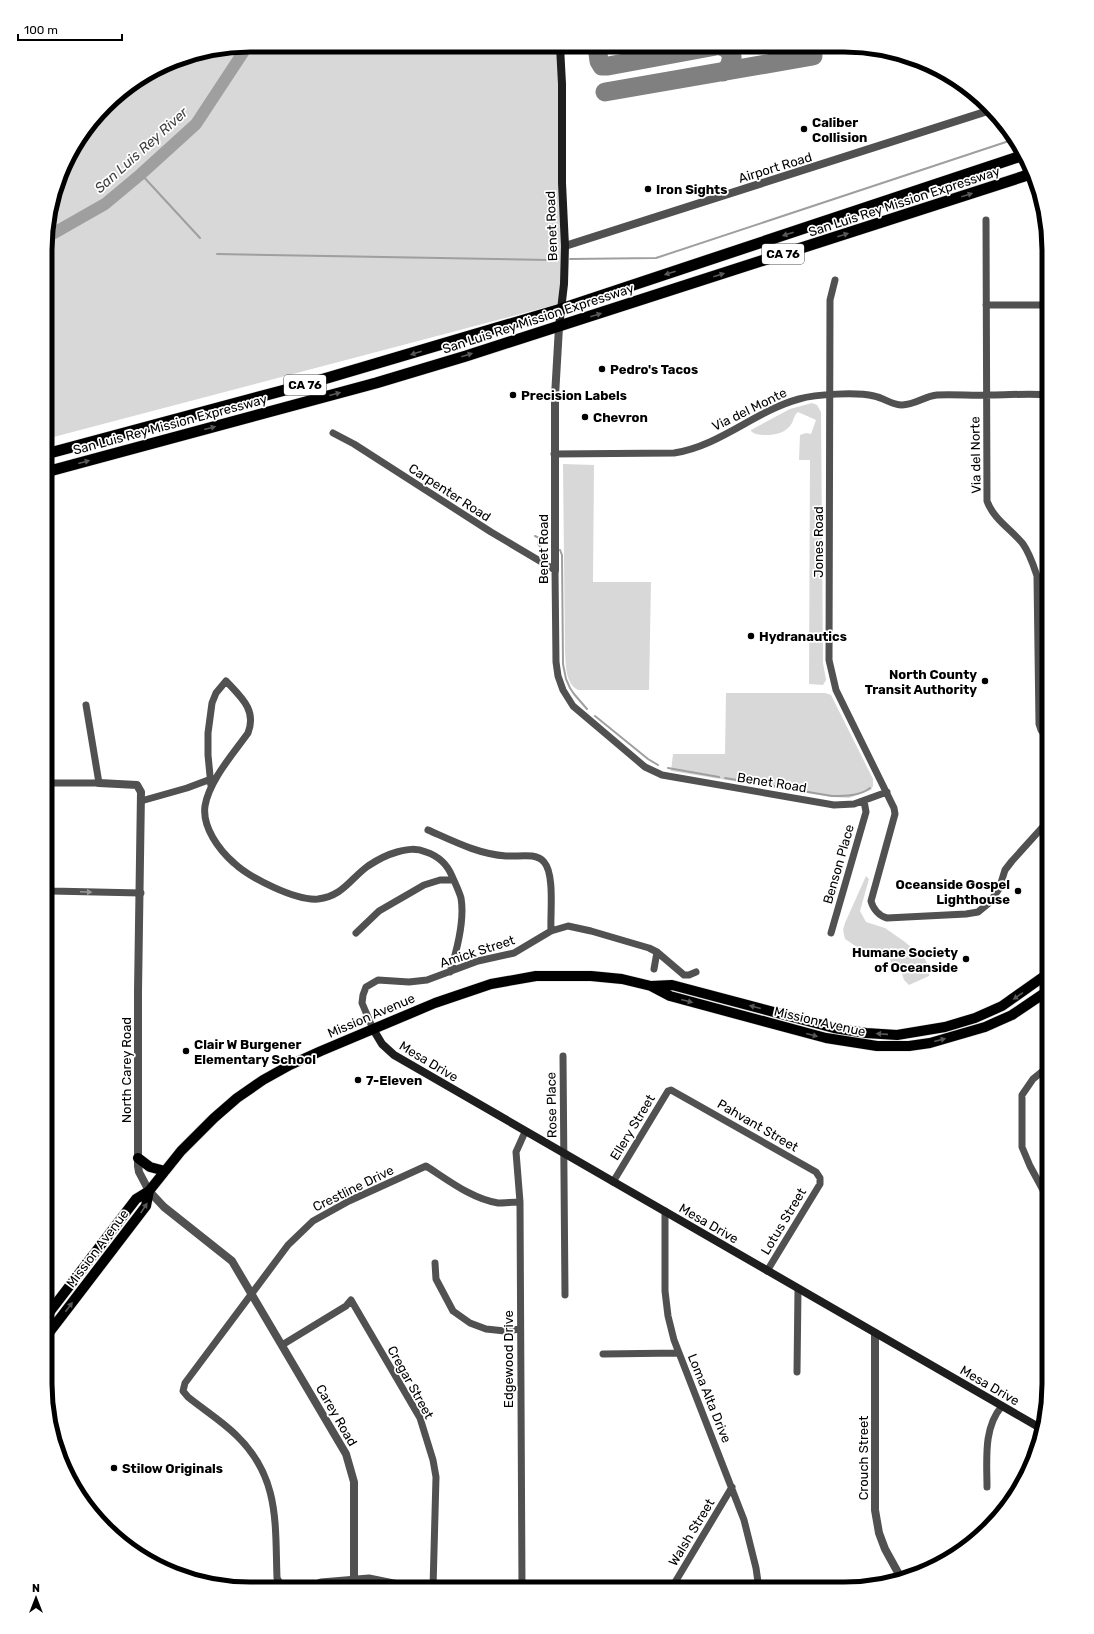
<svg xmlns="http://www.w3.org/2000/svg" width="1094" height="1634" font-family="Rubik,sans-serif">
<style>
.green{fill:#d8d8d8}
.lines{fill:none;stroke-linecap:round;stroke-linejoin:round}
.stream{stroke:#9f9f9f;stroke-width:2}
.river{stroke:#9f9f9f;stroke-width:12}
.taxiway{stroke:#808080;stroke-width:19}
.primary-casing{stroke:#dbdbdb;stroke-width:11}
.trunk-casing{stroke:#dbdbdb;stroke-width:12}
.minor{stroke:#515151;stroke-width:7}
.tertiary{stroke:#515151;stroke-width:8}
.secondary{stroke:#1e1e1e;stroke-width:8}
.primary{stroke:#000;stroke-width:10}
.trunk{stroke:#000;stroke-width:11}
.oneway{fill:#595959}
.oneway2{fill:#979797}
.poi-dot{fill:#000;stroke:#fff;stroke-width:1.5}
.labels{text-anchor:middle;stroke-width:3.5;stroke-linejoin:round;paint-order:stroke}
.shield{fill:#fff;stroke:#4c4c4c;stroke-width:1}
.shield-label{font-size:12px;font-weight:bold;fill:#000}
.poi-label{font-size:13px;font-weight:bold;fill:#000;stroke:#fff;text-anchor:start}
.street-label{font-size:13px;fill:#000;stroke:#fff}
.water-label{font-size:14px;font-style:italic;fill:#404040;stroke:#fff}
.rim{fill:none;stroke:#000;stroke-width:5}
</style>
<rect width="100%" height="100%" fill="#fff"/>
<path class="green" d="M250 45 560 46 562 303 46 439 47 223 72 148 115 96 184 56Z
M812 403 817 405 821 412 823 663 826 680 823 685 809 684 810 460H799L800 435 806 433 811 434 816 420 798 412C794 415 794 419 792 423 786 433 776 435 766 435 761 435 755 435 751 431V430L790 409Z
M563 464 594 465 593 582H651L649 690H578C565 683 566 665 565 652Z
M726 693H825L831 695 873 779V786L871 790 849 798 832 797 671 771 673 754H725Z
M866 876 869 879 860 911 866 922 885 928 905 942 925 959 929 968V976L909 985 904 980 900 967H891C891 943 875 954 862 949 856 947 850 942 845 939L843 930 845 923Z"/>
<g class="lines">
<path class="stream" d="M141 174 200 238
M217 254 550 260
M570 259 656 258 1015 139
M535 536 539 538 538 544 542 549
M560 550 562 555 563 664 566 679 570 688 574 694 587 709
M595 716 648 759 658 765
M668 768 719 777
M725 778 832 796C845 796 860 796 870 788"/>
<path class="river" d="M47 237 105 204 141 174 196 124 248 45"/>
<path class="taxiway" d="M597 46 599 61 602 66H608L716 46
M721 46 728 49 732 57 729 67 723 72
M605 92 813 56"/>
<defs>
<path id="primary" d="M651 986 670 996 826 1038 877 1046H909L930 1043 985 1027 1012 1015 1049 990
M138 1158 150 1167 165 1171
M45 1318 136 1199 149 1191 181 1151 214 1118 237 1098 263 1080 290 1065 321 1051 435 1003 491 984 536 976H591L622 979 651 986 672 985 834 1028 866 1033 897 1035 945 1027 975 1018 1002 1006 1043 977 1049 972
M45 1338 146 1206 149 1191"/>
<path id="trunk" d="M46 454 300 386 561 309 1024 155
M46 472 376 383 466 356 1034 173"/>
</defs>
<use href="#primary" class="primary-casing"/>
<use href="#trunk" class="trunk-casing"/>
<path class="minor" d="M103 111 112 104 120 93
M986 220 987 501C994 520 1011 529 1023 544 1030 554 1033 564 1037 576L1039 724 1041 730 1049 741
M835 280 830 300 829 660 836 690 894 808 895 814 871 901C873 909 879 916 887 918L966 914 978 912 989 903 999 889 1005 870 1012 861 1049 820
M986 305H1049
M333 433 354 444 491 532 555 570 556 662 558 676 563 690 573 706 645 767 662 775 834 805 854 804 887 792
M554 454 674 453C720 446 755 411 799 399 816 394 857 392 874 396 884 398 892 405 902 405 915 405 925 396 937 395 955 394 974 396 991 395 1010 395 1030 393 1049 395
M46 783H99L86 705
M211 786 208 755V733L212 703 216 693 226 681C241 697 257 710 248 733 233 754 209 781 205 806 202 827 219 850 234 863 250 878 296 901 318 899 343 896 350 879 368 866 377 860 386 855 397 852 408 849 416 848 426 852 438 856 447 864 452 876 455 883 459 891 461 898 465 921 457 950 450 972
M141 801 187 788 211 779
M428 830C453 841 478 854 506 856 518 857 536 852 544 862 555 874 550 915 551 931
M46 884 51 891 141 893
M356 933 379 911 424 885 440 880H453
M831 933 866 812 864 801
M654 969 657 952
M373 1029 362 1003 363 995 366 987 378 980 409 982 427 980 478 961 514 953 551 931 568 926 591 931 649 948 657 952 684 975H689L696 972
M563 1056 565 1295
M613 1182 668 1091 671 1090 816 1172 820 1178V1184L767 1271
M1049 1201 1030 1166 1022 1147V1095L1033 1079 1049 1066
M665 1211V1291L668 1316 674 1340 744 1520 756 1568 759 1589
M435 1263 436 1279 453 1311 470 1323 486 1329 505 1331 520 1329
M282 1345 346 1306 351 1300 420 1418 433 1460 436 1477 433 1588
M603 1354 679 1353
M797 1372 798 1289
M987 1487C987 1460 983 1428 1002 1406
M282 1587 277 1578C275 1523 280 1477 236 1435 222 1421 204 1410 188 1397L183 1391 185 1383 288 1245 313 1221 349 1201 426 1166C448 1180 472 1199 498 1203 505 1203 513 1202 520 1202
M306 1588 321 1582 369 1578 418 1588
M522 1588 520 1202 516 1152 525 1132
M671 1589 732 1487"/>
<path class="tertiary" d="M565 246 991 110
M555 570V396L559 327
M99 783 137 785 141 792 138 991V1166L139 1172 149 1191 164 1207 232 1261 346 1454 354 1482V1588
M875 1333V1510L879 1533 885 1549 901 1578"/>
<path class="secondary" d="M559 327 564 284 565 246 562 183V84L560 46
M373 1029 382 1044 394 1055 1042 1429"/>
<use href="#primary" class="primary"/>
<use href="#trunk" class="trunk"/>
</g>
<defs><path id="oneway-solid" d="M-6-.8H1V-3.2L6.5 0L1 3.2V.8H-6Z"/></defs>
<g class="oneway">
<use href="#oneway-solid" transform="translate(967 195) rotate(-18)"/>
<use href="#oneway-solid" transform="translate(788 234) rotate(162)"/>
<use href="#oneway-solid" transform="translate(843 235) rotate(-18)"/>
<use href="#oneway-solid" transform="translate(670 273) rotate(162)"/>
<use href="#oneway-solid" transform="translate(719 275) rotate(-18)"/>
<use href="#oneway-solid" transform="translate(596 315) rotate(-18)"/>
<use href="#oneway-solid" transform="translate(416 353) rotate(163)"/>
<use href="#oneway-solid" transform="translate(467 355) rotate(-17)"/>
<use href="#oneway-solid" transform="translate(335 394) rotate(-15)"/>
<use href="#oneway-solid" transform="translate(210 428) rotate(-15)"/>
<use href="#oneway-solid" transform="translate(84 462) rotate(-15)"/>
<use href="#oneway-solid" transform="translate(1018 996) rotate(146)"/>
<use href="#oneway-solid" transform="translate(687 1001) rotate(15)"/>
<use href="#oneway-solid" transform="translate(755 1007) rotate(-165)"/>
<use href="#oneway-solid" transform="translate(882 1034) rotate(-176)"/>
<use href="#oneway-solid" transform="translate(812 1035) rotate(15)"/>
<use href="#oneway-solid" transform="translate(940 1040) rotate(-15)"/>
<use href="#oneway-solid" transform="translate(144 1208) rotate(-57)"/>
<use href="#oneway-solid" transform="translate(69 1307) rotate(-53)"/>
</g>
<use class="oneway2" href="#oneway-solid" transform="translate(86 892) rotate(2)"/>
<g class="poi-dot">
<circle cx="804" cy="129" r="4"/>
<circle cx="648" cy="189" r="4"/>
<circle cx="602" cy="369" r="4"/>
<circle cx="513" cy="395" r="4"/>
<circle cx="585" cy="417" r="4"/>
<circle cx="751" cy="636" r="4"/>
<circle cx="985" cy="681" r="4"/>
<circle cx="1018" cy="891" r="4"/>
<circle cx="966" cy="959" r="4"/>
<circle cx="186" cy="1051" r="4"/>
<circle cx="358" cy="1080" r="4"/>
<circle cx="114" cy="1468" r="4"/>
</g>
<g class="labels">
<g class="shield">
<rect x="762" y="244" width="42" height="20" rx="3"/>
<rect x="284" y="375" width="42" height="20" rx="3"/>
</g>
<g class="shield-label">
<text x="783" y="258">CA 76</text>
<text x="305" y="389">CA 76</text>
</g>
<g class="poi-label">
<text x="812" y="127">Caliber<tspan x="812" dy="15">Collision</tspan></text>
<text x="656" y="194">Iron Sights</text>
<text x="610" y="374">Pedro's Tacos</text>
<text x="521" y="400">Precision Labels</text>
<text x="593" y="422">Chevron</text>
<text x="759" y="641">Hydranautics</text>
<text x="977" y="679" text-anchor="end">North County<tspan x="977" dy="15">Transit Authority</tspan></text>
<text x="1010" y="889" text-anchor="end">Oceanside Gospel<tspan x="1010" dy="15">Lighthouse</tspan></text>
<text x="958" y="957" text-anchor="end">Humane Society<tspan x="958" dy="15">of Oceanside</tspan></text>
<text x="194" y="1049">Clair W Burgener<tspan x="194" dy="15">Elementary School</tspan></text>
<text x="366" y="1085">7-Eleven</text>
<text x="122" y="1473">Stilow Originals</text>
</g>
<g class="street-label">
<text transform="translate(775 167) rotate(-17)" y="5">Airport Road</text>
<text transform="translate(904 201) rotate(-18)" y="5">San Luis Rey Mission Expressway</text>
<text transform="translate(551 226) rotate(-92)" y="5">Benet Road</text>
<text transform="translate(538 318) rotate(-18)" y="5">San Luis Rey Mission Expressway</text>
<text transform="translate(749 409) rotate(-26)" y="5">Via del Monte</text>
<text transform="translate(170 424) rotate(-15)" y="5">San Luis Rey Mission Expressway</text>
<text transform="translate(975 455) rotate(-91)" y="5">Via del Norte</text>
<text transform="translate(450 492) rotate(33)" y="5">Carpenter Road</text>
<text transform="translate(818 542) rotate(-90)" y="5">Jones Road</text>
<text transform="translate(543 549) rotate(-90)" y="5">Benet Road</text>
<text transform="translate(772 782) rotate(9)" y="5">Benet Road</text>
<text transform="translate(838 864) rotate(-74)" y="5">Benson Place</text>
<text transform="translate(477 951) rotate(-18)" y="5">Amick Street</text>
<text transform="translate(371 1015) rotate(-23)" y="5">Mission Avenue</text>
<text transform="translate(820 1021) rotate(13)" y="5">Mission Avenue</text>
<text transform="translate(429 1061) rotate(31)" y="5">Mesa Drive</text>
<text transform="translate(126 1070) rotate(-90)" y="5">North Carey Road</text>
<text transform="translate(551 1105) rotate(-91)" y="5">Rose Place</text>
<text transform="translate(758 1125) rotate(30)" y="5">Pahvant Street</text>
<text transform="translate(632 1127) rotate(-59)" y="5">Ellery Street</text>
<text transform="translate(353 1188) rotate(-26)" y="5">Crestline Drive</text>
<text transform="translate(783 1221) rotate(-59)" y="5">Lotus Street</text>
<text transform="translate(709 1223) rotate(30)" y="5">Mesa Drive</text>
<text transform="translate(97 1248) rotate(-53)" y="5">Mission Avenue</text>
<text transform="translate(508 1359) rotate(-90)" y="5">Edgewood Drive</text>
<text transform="translate(411 1382) rotate(61)" y="5">Cregar Street</text>
<text transform="translate(990 1385) rotate(30)" y="5">Mesa Drive</text>
<text transform="translate(710 1398) rotate(68)" y="5">Loma Alta Drive</text>
<text transform="translate(337 1415) rotate(60)" y="5">Carey Road</text>
<text transform="translate(863 1458) rotate(-90)" y="5">Crouch Street</text>
<text transform="translate(691 1532) rotate(-59)" y="5">Walsh Street</text>
</g>
<g class="water-label">
<text transform="translate(141 150) rotate(-42)" y="5">San Luis Rey River</text>
</g>
</g>
<path d="M0 0H1094V1634H0ZM250 52H844A198 198 0 0 1 1042 250V1384A198 198 0 0 1 844 1582H250A198 198 0 0 1 52 1384V250A198 198 0 0 1 250 52Z" fill="#fff" fill-rule="evenodd"/>
<path class="rim" d="M250 52H844A198 198 0 0 1 1042 250V1384A198 198 0 0 1 844 1582H250A198 198 0 0 1 52 1384V250A198 198 0 0 1 250 52Z"/>
<g transform="translate(36 1598)" stroke="#ffffff" stroke-width="3" paint-order="stroke">
<path d="M0-3L7 15L0 10L-7 15Z" fill="#000000"/>
<text y="-6" font-size="11" font-weight="bold" text-anchor="middle" fill="#000000">N</text>
</g>
<path d="M18 34v6h104v-6" fill="none" stroke="#000000" stroke-width="2"/>
<text x="24" y="34" font-size="12" fill="#000000" stroke="#ffffff" stroke-width="3" paint-order="stroke">100 m</text>
</svg>
